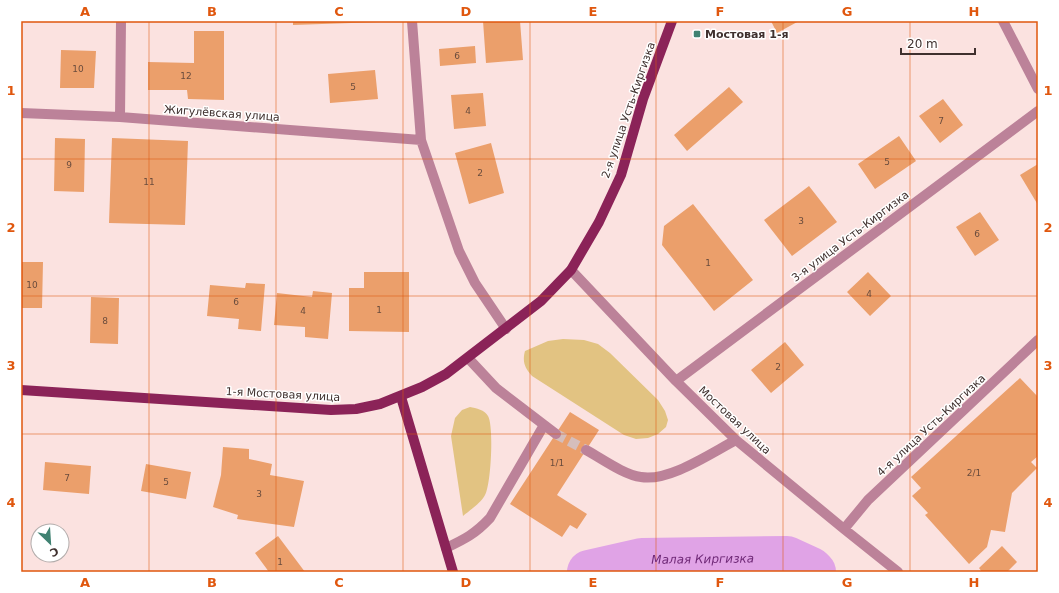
<svg xmlns="http://www.w3.org/2000/svg" width="1059" height="593" font-family="'DejaVu Sans',sans-serif">
<style>
.green{fill:#e2c382}
.lines{fill:none;stroke-linecap:round;stroke-linejoin:round}
.river{stroke:#e0a3e6;stroke-width:44}
.building{fill:#eb9f6b}
.minor-tunnel{stroke:#d5bebc;stroke-width:10;stroke-dasharray:10 5;stroke-linecap:butt}
.minor{stroke:#bc8299;stroke-width:10}
.major{stroke:#8b2358;stroke-width:10}
.grid{fill:none;stroke:#e0570e;stroke-width:1;stroke-opacity:0.55}
.poi-dot{fill:#408272;stroke:#fff;stroke-width:1.5}
.labels{text-anchor:middle;stroke-width:3;stroke-linejoin:round;paint-order:stroke}
.number-label{font-size:9px;fill:#6a4c3d}
.poi-label{font-size:11px;font-weight:bold;fill:#3f302e;stroke:#fff;text-anchor:start}
.street-label{font-size:11px;fill:#3f302e;stroke:#fff}
.water-label{font-size:12px;font-style:italic;fill:#702a78;stroke:#fff}
.neatline{fill:none;stroke:#e0570e;stroke-width:1.5}
.grid-label{font-size:13px;text-anchor:middle;font-weight:bold;fill:#e0570e}
</style>
<rect width="100%" height="100%" fill="#fbe2e0"/>
<path class="green" d="M563 339 584 340 598 344 610 353 658 400 665 411 668 420 666 427 658 434 648 438 636 439 624 435 532 376C525 368 522 362 525 351L548 341Z
M470 407C476 408 485 410 488 416 494 426 491 485 485 495 481 503 470 510 463 516L451 436 455 418 462 410Z"/>
<g class="lines">
<path class="river" id="s1" d="M589 572 642 560 787 558 811 569 814 572"/>
</g>
<path class="building" d="M293 21H380V22L293 25Z
M483 21H520L523 60 486 63Z
M771 21H799L777 33Z
M194 31H224V100L188 99 187 90H148V62L194 63Z
M475 46 476 63 440 66 439 49Z
M61 50 96 51 94 88H60Z
M375 70 378 99 330 103 328 74Z
M729 87 743 102 687 151 674 135Z
M483 93 486 126 454 129 451 95Z
M943 99 963 125 940 143 919 116Z
M899 136 916 161 875 189 858 164Z
M55 138 85 139 84 192 54 191Z
M112 138 188 141 185 225 109 223Z
M491 143 504 193 469 204 455 153Z
M1038 164V205L1020 175Z
M809 186 837 222 792 256 764 220Z
M693 204 753 280 714 311 662 245 664 226Z
M980 212 999 240 975 256 956 227Z
M21 262H43L42 308H21Z
M364 272H409V332L349 331V288H364Z
M868 272 891 296 870 316 847 292Z
M246 283 265 284 261 331 238 329 239 319 207 316 210 285 245 288Z
M313 291 332 293 328 339 305 337V327L274 325 277 293 312 297Z
M91 297 119 298 118 344 90 343Z
M785 342 804 365 771 393 751 370Z
M1020 378 1038 397V456L1031 462 1037 468 1012 493 1005 532 991 530 987 547 969 564 925 515 928 513 912 496 921 488 911 477Z
M570 412 599 430 557 495 587 514 577 529 570 525 562 537 510 504Z
M223 447 249 449V459L272 464 270 475 304 481 294 527 237 519 238 515 213 507 221 475Z
M45 462 91 466 89 494 43 490Z
M146 464 191 472 186 499 141 491Z
M278 536 305 572H269L255 553Z
M1002 546 1017 562 1007 572H982L979 568Z"/>
<g class="lines">
<path class="minor-tunnel" d="M556 434 586 450"/>
<path class="minor" d="M412 21 421 140 459 251 475 283 506 329
M1003 21 1038 89
M21 113 120 117 421 140
M120 117 121 21
M571 270 676 381 736 440 844 529 898 572
M468 358 496 388 556 434
M676 381 1038 111
M586 450C601 458 624 475 641 477 669 482 711 453 736 440
M844 529 868 500 1038 340
M446 548C465 539 475 534 490 518L544 425"/>
<path class="major" d="M21 390 331 410 356 409 380 404 422 387 446 374 541 301 571 270 599 222 621 175 643 99 672 21
M401 397 453 572"/>
</g>
<path class="grid" d="M149 21V572M276 21V572M403 21V572M530 21V572M656 21V572M783 21V572M910 21V572M21 159H1038M21 296H1038M21 434H1038"/>
<rect class="poi-dot" x="693" y="30" width="8" height="8" rx="2"/>
<g class="labels">
<g class="number-label">
<text x="457" y="59">6</text>
<text x="78" y="72">10</text>
<text x="186" y="79">12</text>
<text x="353" y="90">5</text>
<text x="468" y="114">4</text>
<text x="941" y="124">7</text>
<text x="887" y="165">5</text>
<text x="69" y="168">9</text>
<text x="480" y="176">2</text>
<text x="149" y="185">11</text>
<text x="801" y="224">3</text>
<text x="977" y="237">6</text>
<text x="708" y="266">1</text>
<text x="32" y="288">10</text>
<text x="869" y="297">4</text>
<text x="236" y="305">6</text>
<text x="379" y="313">1</text>
<text x="303" y="314">4</text>
<text x="105" y="324">8</text>
<text x="778" y="370">2</text>
<text x="557" y="466">1/1</text>
<text x="974" y="476">2/1</text>
<text x="67" y="481">7</text>
<text x="166" y="485">5</text>
<text x="259" y="497">3</text>
<text x="280" y="565">1</text>
</g>
<g class="poi-label">
<text x="705" y="38">Мостовая 1-я</text>
</g>
<g class="street-label">
<text transform="translate(628 110) rotate(-71)" y="4">2-я улица Усть-Киргизка</text>
<text transform="translate(222 113) rotate(4)" y="4">Жигулёвская улица</text>
<text transform="translate(850 236) rotate(-37)" y="4">3-я улица Усть-Киргизка</text>
<text transform="translate(283 394) rotate(3)" y="4">1-я Мостовая улица</text>
<text transform="translate(735 420) rotate(43)" y="4">Мостовая улица</text>
<text transform="translate(931 425) rotate(-43)" y="4">4-я улица Усть-Киргизка</text>
</g>
<g class="water-label">
<text dy="4" stroke="none"><textPath href="#s1" startOffset="115">Малая Киргизка</textPath></text>
</g>
</g>
<rect width="1059" height="593" fill="none" stroke="#ffffff" stroke-width="44"/>
<g transform="translate(50 543) rotate(155)"><circle r="19" fill="#ffffff" stroke="#b2acab"/>
<path d="M0-3L7 15L0 10L-7 15Z" fill="#408272"/>
<text y="-6" font-size="11" font-weight="bold" text-anchor="middle" fill="#3f302e">С</text>
</g>
<path d="M901 48v6h74v-6" fill="none" stroke="#3f302e" stroke-width="2"/>
<text x="907" y="48" font-size="12" fill="#3f302e" stroke="#ffffff" stroke-width="3" paint-order="stroke">20 m</text>
<rect x="22" y="22" width="1015" height="549" class="neatline"/>
<g class="grid-label">
<text x="85" y="16">A</text>
<text x="212" y="16">B</text>
<text x="339" y="16">C</text>
<text x="466" y="16">D</text>
<text x="593" y="16">E</text>
<text x="720" y="16">F</text>
<text x="847" y="16">G</text>
<text x="974" y="16">H</text>
<text x="11" y="95">1</text>
<text x="1048" y="95">1</text>
<text x="11" y="232">2</text>
<text x="1048" y="232">2</text>
<text x="11" y="370">3</text>
<text x="1048" y="370">3</text>
<text x="11" y="507">4</text>
<text x="1048" y="507">4</text>
<text x="85" y="587">A</text>
<text x="212" y="587">B</text>
<text x="339" y="587">C</text>
<text x="466" y="587">D</text>
<text x="593" y="587">E</text>
<text x="720" y="587">F</text>
<text x="847" y="587">G</text>
<text x="974" y="587">H</text>
</g>
</svg>
